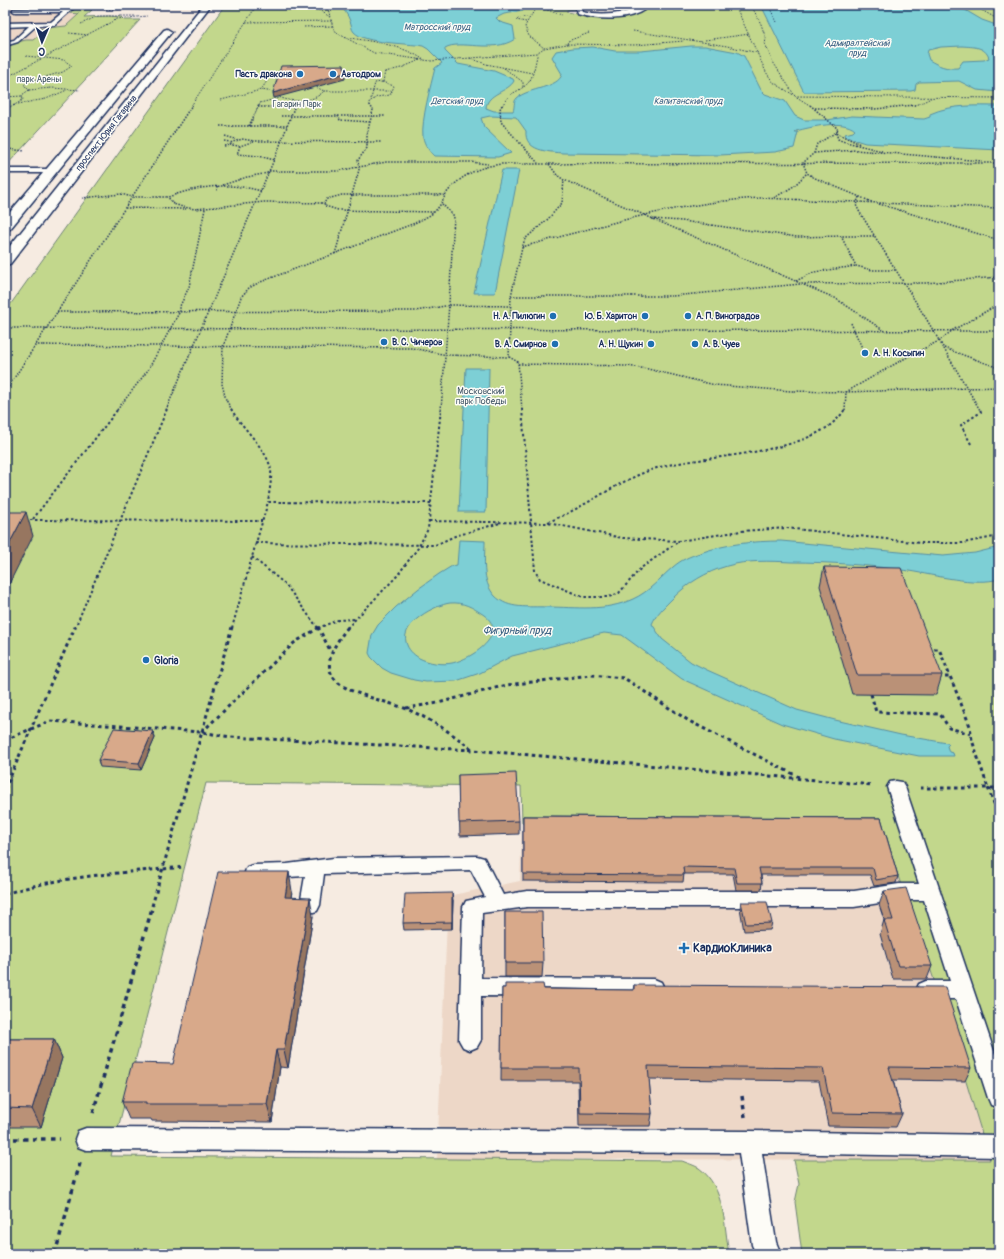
<svg xmlns="http://www.w3.org/2000/svg" width="1004" height="1259" font-family="Pangolin,sans-serif">
<style>
.built{fill:#edd7c7}
.green{fill:#c2d78c;stroke:#6e8375}
.water{fill:#7dcfd5;stroke:#568fa5;fill-rule:evenodd}
.lines{fill:none;stroke-linecap:round;stroke-linejoin:round}
.service-casing{stroke:#1b2f5e;stroke-width:3}
.secondary-casing{stroke:#1b2f5e;stroke-width:3}
.path-far4{stroke:#1b2f5e;stroke-width:1;stroke-dasharray:1.5 1.5;stroke-linecap:butt}
.path-far3{stroke:#1b2f5e;stroke-width:1.5;stroke-dasharray:1.5 1.5;stroke-linecap:butt}
.path-far2{stroke:#1b2f5e;stroke-width:2;stroke-dasharray:2.5 2.5;stroke-linecap:butt}
.path-far1{stroke:#1b2f5e;stroke-width:3;stroke-dasharray:3.5 3.5;stroke-linecap:butt}
.path{stroke:#1b2f5e;stroke-width:3.5;stroke-dasharray:4.5 4.5;stroke-linecap:butt}
.service{fill:#fdfcf7;fill-rule:evenodd}
.secondary{fill:#fdfcf7;fill-rule:evenodd}
.wall{fill:#ba9177;stroke:#1b2f5e}
.shaded-wall{fill:#977661;stroke:#1b2f5e}
.building{fill:#d8a98a;stroke:#1b2f5e}
.poi-dot{fill:#1f6fb2;stroke:#fdfcf7;stroke-width:1.5}
.labels{text-anchor:middle;stroke-width:3;stroke-linejoin:round;paint-order:stroke}
.far-water-label{font-size:9px;font-style:italic;fill:#385f82;stroke:#fdfcf7}
.far-poi-label{font-size:9px;font-weight:bold;fill:#1b2f5e;stroke:#fdfcf7;text-anchor:end}
.far-park-label{font-size:9px;fill:#45596a;stroke:#fdfcf7}
.far-street-label{font-size:9px;fill:#1b2f5e;stroke:#fdfcf7}
.poi-label{font-size:10px;font-weight:bold;fill:#1b2f5e;stroke:#fdfcf7;text-anchor:start}
.water-label{font-size:11px;font-style:italic;fill:#385f82;stroke:#fdfcf7}
.near-poi-label{font-size:12px;font-weight:bold;fill:#1b2f5e;stroke:#fdfcf7;text-anchor:start}
</style>
<rect width="100%" height="100%" fill="#f6ebe1"/>
<filter id="ink" filterUnits="userSpaceOnUse"><feTurbulence type="fractalNoise" baseFrequency=".025" numOctaves="2"/><feDisplacementMap in="SourceGraphic" scale="8" xChannelSelector="R" yChannelSelector="G"/><feConvolveMatrix kernelMatrix="1 2 1 2 8 2 1 2 1" color-interpolation-filters="sRGB"/></filter>
<g filter="url(#ink)">
<path class="built" d="M5 5H97L83 18 20 50H5Z
M522 823 880 824 941 1000 990 1160 437 1159 448 896 520 881Z"/>
<path class="green" d="M225 5H555V6H574L575 9 567 10V12L596 18 613 19 622 17 651 8V5H999V1254H802L795 1202 799 1184 794 1160H990L941 1000 880 824 522 823 521 786 206 783 111 1156 682 1161C687 1163 694 1165 699 1168 725 1187 724 1225 729 1254H5V312Z
M74 10H92L84 17 109 16 121 17 124 20H140L5 167V45L26 40H33L44 31 36 30 37 29 66 26 79 14 70 13Z"/>
<path class="water" d="M340 5H518L524 8 523 11 504 14 496 18 500 22 513 26 515 39C493 54 460 39 445 48V51L458 64 494 71 513 79 514 81C508 92 487 93 486 108L494 111H513C515 107 513 102 517 98 528 88 559 88 562 74L552 57 556 51 573 48 593 47 615 51H641L691 46H705L737 52 744 56 761 90 765 94 785 101 795 116 804 120H827L852 116 924 119 930 117V114C952 104 976 106 999 106V150L865 143 846 137 845 134 853 132 855 130C843 119 811 127 796 131L795 132H798L794 148 775 152 720 155 563 153C549 152 524 151 526 131L516 117 490 116 481 118 484 127 511 153 498 157 434 156C429 151 424 144 423 137 421 120 431 85 435 68L442 63 428 49 423 46C407 43 365 44 354 32 351 29 352 25 350 21 348 15 344 10 340 5Z
M761 5H942L965 10 982 20 999 26V92L977 90 959 81 919 82 916 84 915 90 911 91 804 92ZM962 46C973 47 985 46 989 58L984 60 963 61 958 68C946 69 939 66 929 60L927 54 928 50 941 47Z
M502 170H519L495 293H474Z
M466 368H489L486 512H459Z
M459 540 485 541C485 559 481 581 495 596 509 610 528 606 547 607 576 607 605 612 633 599 649 592 660 578 673 567 681 560 690 556 700 553 725 544 754 541 781 541L943 556 975 553 999 547V579C975 586 934 575 909 571 869 565 830 562 791 562 770 561 747 560 727 566 706 572 688 583 673 598 665 606 656 614 652 624L662 639 691 662 707 670 797 710 835 720 901 735 947 743 949 744 947 746 949 752 953 753 954 756H919L834 739 782 724 682 679 622 635 604 633 512 656 480 673 456 681 426 682 414 680 391 673 382 668 371 657 369 653 372 635 378 625 396 607 418 589 439 574 452 566 457 565ZM450 603C464 602 472 607 484 615 510 634 471 659 452 663 442 665 429 663 419 658 413 654 408 650 406 642 401 623 435 605 450 603Z"/>
<g class="lines">
<defs>
<path id="service" d="M71 5H77L55 25 36 26 18 42 5 46V42L14 40 29 26 5 27V23L51 22 63 12H15L13 11V9L67 8Z
M575 5H641L638 7H581L582 12C603 17 621 14 641 7V5H647V8C628 22 598 20 577 14Z
M5 169H51L55 171 51 173H5Z
M896 781 902 782 905 787 999 1066V1108L991 1105 988 1098 956 999H926L919 996 916 990 919 984 926 981H950L924 900H899L854 907H527L482 913 481 978 654 979 661 982 664 988 661 994 654 997 481 996V1040L477 1047 470 1050 463 1047 459 1040 463 907 466 901 485 897 471 870 324 874 320 905 317 911 310 913 303 911 300 905 305 876 254 879 247 877 245 872 247 867 254 865 287 864 334 858 477 856 484 858 503 895 527 891H854L899 884H919L887 787 890 782Z
M86 1128 749 1131 999 1135V1157L762 1153 776 1242 781 1254H756L752 1245 739 1153 86 1150 78 1147 75 1139 78 1131Z"/>
<path id="secondary" d="M203 5H211L10 264 5 265V252Z
M167 29 172 32 170 34 10 229 5 230V218L164 30Z"/>
</defs>
<use href="#service" class="service-casing"/>
<use href="#secondary" class="secondary-casing"/>
<path class="path-far4" d="M311 5 330 17
M329 5 328 9 333 27 337 33 374 53 431 61 537 53
M533 5 562 15
M537 5C533 14 528 19 525 27L529 36 544 48
M735 5 766 72 773 82 811 106
M751 5 761 24 766 39 765 44 773 62 795 96 999 98
M768 5 777 22
M959 5 978 8 999 20
M974 5 978 8 999 9
M539 6H562
M525 8H537
M662 8 681 5
M91 9 154 10
M246 22 332 21
M526 22 516 20 518 18 532 16
M81 24 98 16H135
M304 27 333 26
M633 31 727 46 758 53
M69 33 88 35
M345 37C373 42 401 44 424 60
M705 40 750 34
M567 44 635 45 684 41
M470 58 486 64 532 73
M504 68 523 82V87
M385 72 401 68 420 60
M5 78 117 19 147 16
M382 82 394 86 392 91H373L375 83Z
M383 82 385 71
M293 85 314 86 324 91C312 104 287 103 273 94L278 89Z
M29 90 52 88 80 90
M324 91H373
M274 92 261 90 269 78H280
M5 97 22 96
M371 99 373 91
M221 100 261 90
M18 104 46 99 67 90
M13 106 23 100 22 95 29 90 24 85 27 82 63 72 72 66 64 60 26 56
M191 106 257 5
M259 106 260 103 279 98
M295 106 297 100
M370 106 369 102 377 97 390 95 392 91
M502 106C511 90 514 95 526 85 534 79 535 62 538 52L544 48 567 44 568 41 589 33
M911 106 921 103 931 98"/>
<path class="path-far3" d="M502 105 500 109 501 122 538 163
M810 105 837 128 838 131 817 144 814 153 803 163 807 173 815 178 872 202
M258 107H294
M815 108 875 109 915 105
M5 109 15 105
M281 116H386
M338 116 340 120 370 122
M220 126H287
M249 126 259 105
M5 131 10 132 5 137
M836 133 838 139 842 141 882 151
M836 133 860 144
M225 136 235 139
M224 141 230 142
M224 146 231 145
M240 146 231 145 230 143 242 139 254 141
M5 147 8 149 25 151
M814 153 856 150 982 161
M274 160 259 156 237 154 240 146 254 141 381 142
M549 164 557 175 564 180 800 283
M269 171H337L386 162H470L488 164
M223 185 247 177 268 173
M217 186V192
M261 191C229 182 199 186 168 197L173 204 183 207 195 209 264 202 324 203
M859 197 856 205 859 211 927 320 980 410
M82 198 121 194 132 197H168
M774 198 794 186 807 173
M879 204 999 240
M125 208 186 209
M434 212 338 210 325 206 324 203 327 199 342 195H446
M652 219 682 221 797 237 841 236
M874 236H841L856 266 872 270H895
M522 247C601 226 679 202 761 198L999 208
M335 254 359 170 358 160 367 148V134L373 110 370 105
M796 281 814 272 856 266
M804 285 835 298 883 330
M511 296H672L801 284 925 283 999 277
M57 312 416 311 451 305 510 306
M851 323 863 350
M5 328 999 331
M35 345 412 348 447 355 509 357
M944 348 999 368
M518 364 627 366 648 369 715 385 791 391 846 392 999 387
M5 392 192 105
M117 410 148 370 180 311V306L189 287 205 209
M166 410 279 148 295 105
M232 410 226 400 222 384 223 347 241 297 249 288 258 283 415 223C422 219 431 216 436 210 441 205 443 199 446 194 459 176 480 166 502 164L999 163
M441 410 449 304 454 216 442 204
M522 410 518 362 509 357 511 296 522 248 525 239 548 219 562 203 564 180
M845 410 846 392 909 356 939 341 953 330 999 304"/>
<path class="path-far2" d="M231 409C242 428 268 450 271 470 272 480 269 492 268 502
M522 409 535 571 540 579 583 597H609L619 593 641 568 679 541
M971 444 961 425 981 412 980 409
M431 503 268 502 256 543 435 545 455 536 500 523
M33 519 118 409
M25 520 262 521
M429 521 548 523 623 538 679 541 741 531 786 528 921 543H963L999 536
M548 522C587 507 619 479 660 467 709 454 817 456 845 409
M252 557 285 584 318 628
M75 628 167 409
M232 628 256 543
M318 628 338 620 355 619
M347 628 397 576 418 548 428 529 441 409"/>
<path class="path-far1" d="M318 627 331 652
M348 627C296 691 365 692 409 710 432 720 453 734 473 750
M938 677H950
M871 694 876 712 940 714 949 728 971 734
M406 708 438 703 507 685 591 675 624 678 689 721 799 777
M202 732 294 643 320 627
M5 740 50 721 201 732 231 737 473 750 873 785
M920 788H988L972 740 970 726 939 649H929
M988 788 999 816
M988 788 999 793
M991 788H999
M5 789 75 627
M5 894C63 875 124 873 184 867
M152 906 232 627"/>
<path class="path" d="M742 1096 745 1117
M93 1113 153 905
M5 1139H60
M55 1254 80 1163"/>
<use href="#service" class="service"/>
<use href="#secondary" class="secondary"/>
</g>
<path class="wall" d="M824 567 942 675 936 695 852 694 820 586Z
M153 731 155 738 141 770 100 767 98 760Z
M458 775 519 821V834L460 836Z
M523 816 881 818 898 876 896 883 874 886 870 875H761L762 883 761 890H736L733 874H684L683 882 523 881Z
M292 891 291 898 313 916 288 1068 280 1067 272 1122 152 1121 151 1119H129L122 1102 173 1064Z
M884 891 932 966 927 979H893L880 934 884 920 879 905Z
M453 900 452 929 404 930 403 923Z
M741 902 772 923 770 930 744 931 740 908Z
M505 912 543 963 542 977H505Z
M634 985 971 1068 965 1081 893 1080 902 1114 896 1127 828 1126 819 1081 649 1079 652 1114 650 1126H579L578 1081H501L502 988 633 990Z
M5 1039H54L62 1058 41 1127H5Z"/>
<path class="shaded-wall" d="M345 73V79L274 98 273 93Z
M26 512 33 536 5 592V552Z
M153 731 155 738 141 770 139 763Z
M289 872 292 891 288 916 285 897Z
M452 893 453 900 452 929Z
M310 898 313 916 288 1068 284 1050Z
M54 1039 62 1058 41 1127 32 1109Z
M276 1050 280 1067 272 1122 267 1104Z"/>
<path class="building" d="M344 65 345 73 273 93 281 66Z
M5 512H26L5 552Z
M824 567 901 568 942 675H857Z
M114 728 153 731 139 763 98 760Z
M516 773 519 821 459 823 458 775Z
M523 816 881 818 898 876 876 880 873 868H759L762 883H737L734 868 683 867 684 875 523 874Z
M218 872H289L285 897 310 898 284 1050H276L267 1104H146V1102H122L132 1063 173 1064Z
M906 888 932 966H898L884 920H893L884 891Z
M452 893V922L403 923 405 894Z
M741 902H767L772 923 746 924Z
M505 912H542L543 963H505Z
M505 984H543L544 989 634 990V985L945 987 971 1068 889 1067 902 1114 832 1113 823 1068 648 1066 652 1114 580 1113 579 1068H501L502 988H505Z
M5 1039H54L32 1109 5 1108Z"/>
</g>
<g class="poi-dot">
<circle cx="300" cy="74" r="4"/>
<circle cx="333" cy="74" r="4"/>
<circle cx="553" cy="316" r="4"/>
<circle cx="645" cy="316" r="4"/>
<circle cx="688" cy="316" r="4"/>
<circle cx="384" cy="342" r="4"/>
<circle cx="555" cy="344" r="4"/>
<circle cx="651" cy="344" r="4"/>
<circle cx="695" cy="344" r="4"/>
<circle cx="865" cy="353" r="4"/>
<circle cx="146" cy="660" r="4"/>
<path d="M682 942h4v4h4v4h-4v4h-4v-4h-4v-4h4z"/>
</g>
<g class="labels">
<g class="far-water-label">
<text x="437" y="30">Матросский пруд</text>
<text x="857" y="46">Адмиралтейский<tspan x="857" dy="10">пруд</tspan></text>
<text x="457" y="104">Детский пруд</text>
<text x="688" y="104">Капитанский пруд</text>
</g>
<g class="far-poi-label">
<text x="292" y="77">Пасть дракона</text>
<text x="341" y="77" text-anchor="start">Автодром</text>
<text x="545" y="319">Н. А. Пилюгин</text>
<text x="637" y="319">Ю. Б. Харитон</text>
<text x="696" y="319" text-anchor="start">А. П. Виноградов</text>
<text x="392" y="345" text-anchor="start">В. С. Чичеров</text>
<text x="547" y="347">В. А. Смирнов</text>
<text x="643" y="347">А. Н. Щукин</text>
<text x="703" y="347" text-anchor="start">А. В. Чуев</text>
<text x="873" y="356" text-anchor="start">А. Н. Косыгин</text>
</g>
<g class="far-park-label">
<text x="39" y="82">парк Арены</text>
<text x="297" y="107">Гагарин Парк</text>
<text x="481" y="394">Московский<tspan x="481" dy="10">парк Победы</tspan></text>
</g>
<g class="far-street-label">
<text transform="translate(106 133) rotate(-52)" y="3">проспект Юрия Гагарина</text>
</g>
<g class="poi-label">
<text x="154" y="664">Gloria</text>
</g>
<g class="water-label">
<text x="517" y="634">Фигурный пруд</text>
</g>
<g class="near-poi-label">
<text x="693" y="952">КардиоКлиника</text>
</g>
</g>
<rect width="1004" height="1259" fill="none" stroke="#fdfcf7" stroke-width="20"/>
<rect x="10" y="10" width="984" height="1239" fill="none" stroke="#1b2f5e" stroke-width="1.5" filter="url(#ink)"/>
<g transform="translate(42 42) rotate(182)" stroke="#fdfcf7" stroke-width="3" paint-order="stroke">
<path d="M0-3L7 15L0 10L-7 15Z" fill="#1b2f5e"/>
<text y="-6" font-size="11" font-weight="bold" text-anchor="middle" fill="#1b2f5e">С</text>
</g>
</svg>
